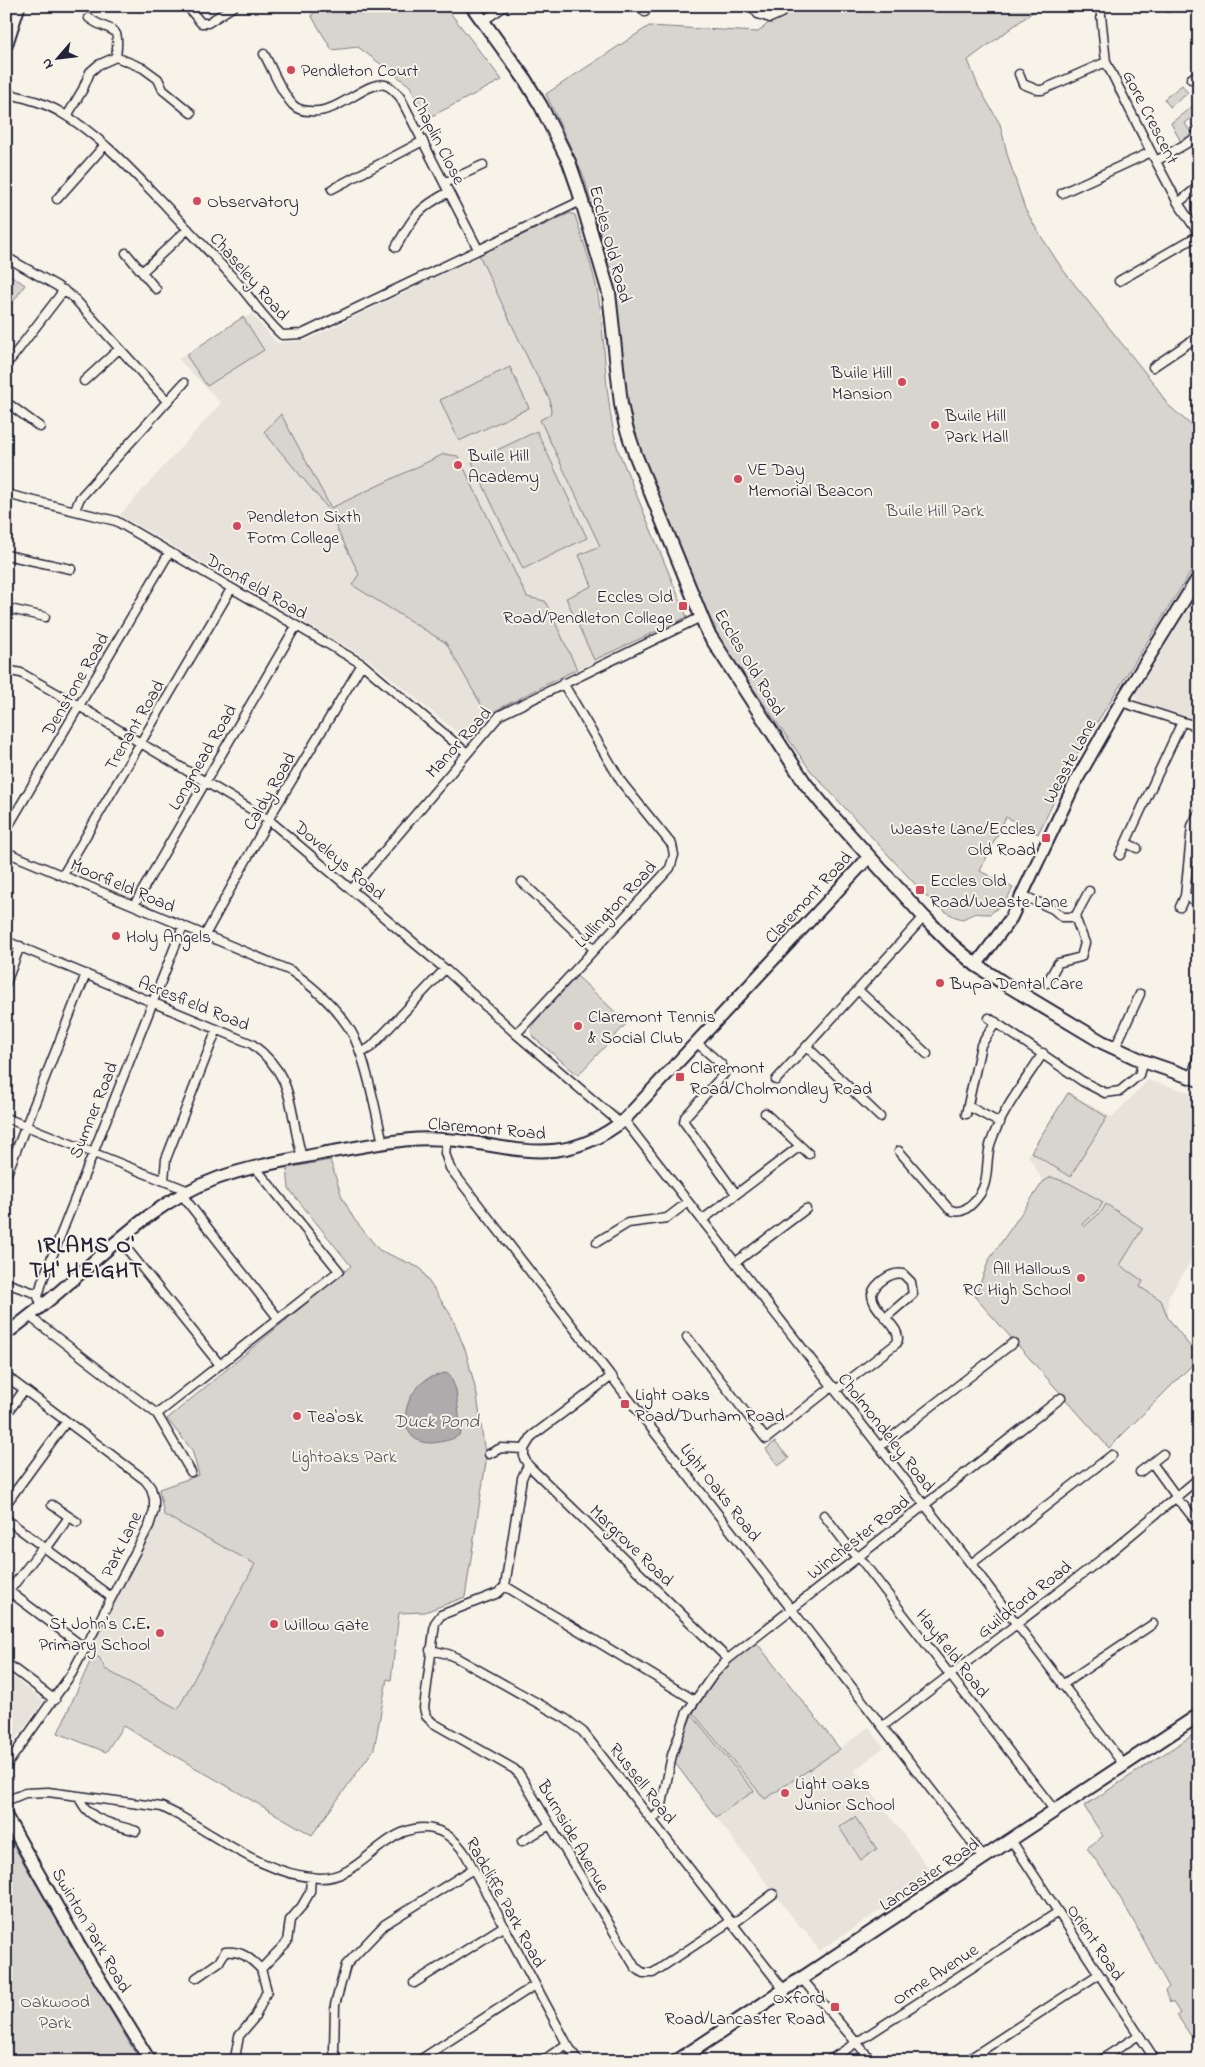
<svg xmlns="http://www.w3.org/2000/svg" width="1205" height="2067" font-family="'Indie Flower',sans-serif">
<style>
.built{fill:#e7e3db}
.green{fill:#d8d5cf;stroke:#7d7c85}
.water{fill:#aeabad;stroke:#76747f}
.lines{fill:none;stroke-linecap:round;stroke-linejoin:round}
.street-casing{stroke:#22223b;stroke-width:11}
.secondary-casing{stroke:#22223b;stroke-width:15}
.primary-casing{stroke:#22223b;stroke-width:16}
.street{stroke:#f7f3e8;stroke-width:8}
.secondary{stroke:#f7f3e8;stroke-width:11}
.primary{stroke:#f7f3e8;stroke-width:12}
.poi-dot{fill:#d1495b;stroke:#f7f3e8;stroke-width:2}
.labels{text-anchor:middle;stroke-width:4;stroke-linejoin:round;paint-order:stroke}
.poi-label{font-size:18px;fill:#22223b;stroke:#f7f3e8;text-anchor:start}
.street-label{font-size:18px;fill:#22223b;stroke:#f7f3e8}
.park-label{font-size:18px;fill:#504f60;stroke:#f7f3e8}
.water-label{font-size:19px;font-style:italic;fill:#535263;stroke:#f7f3e8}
.district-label{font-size:22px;font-weight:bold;letter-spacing:1px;fill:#22223b;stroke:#f7f3e8}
</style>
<rect width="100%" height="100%" fill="#f7f3e8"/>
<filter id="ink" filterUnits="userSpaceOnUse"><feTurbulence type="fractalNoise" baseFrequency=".02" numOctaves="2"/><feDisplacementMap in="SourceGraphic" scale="10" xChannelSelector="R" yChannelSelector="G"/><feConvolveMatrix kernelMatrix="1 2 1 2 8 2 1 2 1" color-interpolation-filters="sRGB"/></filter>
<g filter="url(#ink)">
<path class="built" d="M570 212 575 215 600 306 606 388 611 424 618 450 687 617 492 711 485 717 469 736 464 738 369 660 120 515 221 403 178 359 252 314 277 343 307 340Z
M1199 592V720L1141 703 1135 697 1137 692Z
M1148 1080 1199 1095V1248L1168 1298V1318L1199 1359 1109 1448 975 1297 989 1260 1043 1182 1028 1155 1068 1092 1112 1117Z
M154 1510 255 1564 178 1709 105 1669 103 1659 87 1649Z
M756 1642 839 1749 869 1727 876 1737 884 1747 855 1770 934 1875 819 1951 805 1930 800 1927 675 1763 687 1725 694 1711 723 1669Z
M6 1672 44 1701 6 1752Z"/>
<path class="green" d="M327 6H445L502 80 426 119 410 86 358 47 332 50 311 15Z
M789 6H1041L968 60 978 86 1000 124 1008 157 1025 209 1037 230 1063 270 1155 385 1167 404 1199 432V559L1076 756 1038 834 1006 817 980 871 1013 888 1005 902 990 914C974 914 978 911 963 919 950 917 938 906 927 897L810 770 716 635 715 626 704 611 630 427 614 284 584 177 546 94 649 26 758 32Z
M1182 85 1188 93 1170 107 1164 99Z
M1199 101V113L1185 123 1194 138 1183 146 1171 123Z
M570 213 575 215C584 245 596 276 600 307 606 355 605 403 618 450L687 617 594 660 566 598 592 586 579 555 600 546 540 420 549 415 551 412 550 400 531 365 479 255Z
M6 272 25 285 6 312Z
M243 317 264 350 207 386 186 355Z
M510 367 529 408 459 441 440 400Z
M281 414 331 508 444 454 458 456 527 597 545 601 577 669 487 715 446 643 352 585 359 574 326 506 264 432Z
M537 431 587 538 523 569 472 462Z
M577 976 627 1023 578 1075 533 1037 531 1031 534 1023Z
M1068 1093 1107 1117 1070 1177 1031 1152Z
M330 1160 342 1197 354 1219 379 1250 420 1268 452 1317 466 1352 477 1395 486 1462 465 1597 425 1612 399 1613 391 1680 387 1679 374 1749 312 1835 123 1726 106 1752 58 1733 93 1655 100 1658 105 1669 178 1709 255 1564 164 1515 159 1489 199 1475 192 1450 167 1419 351 1266 289 1189 287 1168Z
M1051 1177 1069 1183 1103 1202 1099 1209 1082 1224 1084 1227 1102 1211 1106 1204 1143 1228 1120 1265 1143 1281 1140 1287 1161 1300 1168 1318 1199 1358 1109 1448 975 1297 989 1260 1043 1182Z
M775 1442 789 1458 778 1466 766 1449Z
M756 1642 840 1749 765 1799 693 1713 723 1669Z
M692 1715 754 1791 716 1817 675 1763 680 1744Z
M1199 1731V2048L1177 2015 1180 2013 1172 2001 1170 2003 1165 1991 1169 1987C1143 1940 1120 1891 1087 1848L1103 1836 1084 1806Z
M855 1817 877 1849 861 1860 839 1827Z
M6 1833 140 2061H6Z"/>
<path class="water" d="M445 1373 450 1375 456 1390 461 1433C457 1438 450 1440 444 1441 397 1454 395 1401 427 1379 432 1376 439 1375 445 1373Z"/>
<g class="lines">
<defs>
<path id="street" d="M187 6 201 23H208L234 6
M641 6 645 12
M752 6 758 14 770 18 781 13 786 6
M1100 6 1106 62 1151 152 1178 203 1199 234
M1168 7V6
M89 18C111 35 121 20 116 57
M483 21 505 6
M264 54C273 70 280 91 293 105 297 109 304 111 310 111 338 115 366 80 385 85 391 86 396 93 400 97L478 249
M1019 74 1023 84 1038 90H1042L1106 62
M1191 79 1199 73
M6 93C25 98 43 102 60 112 100 135 133 172 165 205 188 230 212 254 235 280 251 298 264 319 282 335L302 334 583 200
M67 116 83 89 90 72 98 65 116 57 143 68 158 79 163 90 191 113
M1156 161 1196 138 1197 131 1199 129
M444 183 483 165
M332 189 423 141
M1062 193 1151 152
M57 199 105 145
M1178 203 1199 186
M396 247C413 217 418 208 449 192
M126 253 156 289
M6 257 57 286 74 298 167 401
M142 272 188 229
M1119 281 1199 235
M11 359 64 290
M1153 367 1199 336
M84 381 119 349
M6 402 40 427
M6 494 116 521 362 664 467 753
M75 510 80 498 184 383
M6 555 71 569
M6 608 45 617
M6 670 21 673 79 706 269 820 445 969 516 1034 620 1123
M1121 702 1199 727
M6 830 169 553
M1126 843 1137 848
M6 852 291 971C314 987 334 1005 349 1028 365 1052 376 1113 383 1143
M1120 855 1182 722
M63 875 231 589
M522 882 594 949
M352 889 500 715 701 617
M1022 895 1053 909 1062 917H1075L1089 891
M1185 896 1196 901
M134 905 296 626
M1180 907 1185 896 1192 826 1199 812
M205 935 271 815 362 664
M6 941 252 1044C297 1078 288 1109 302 1157
M6 983 20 946
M1047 983 1058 963 1081 957 1085 943 1075 917
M858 990 927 1054
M989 1018 1082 1081 1105 1093 1120 1091 1139 1075 1143 1061
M516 1034 670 868 674 855 672 845 622 783 563 683
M696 1042 722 1065 724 1074 685 1117 684 1122 736 1194
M807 1047 880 1117
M1115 1048 1140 994
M361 1053 371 1047 445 969
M1192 1078 1199 1051
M776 1080 924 917
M968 1106 1000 1123
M765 1113 809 1154
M966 1114 981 1045 996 1022
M6 1118 189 1191
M624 1120 971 1564 1124 1765
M447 1140 445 1153 450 1168 984 1858
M899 1151 949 1209C962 1217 973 1204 980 1194 990 1179 985 1159 991 1142 1001 1112 1026 1080 1043 1053
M6 1176 86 974
M164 1180 166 1159 217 1029
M182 1195 278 1318
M702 1220 800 1146
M119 1239 220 1365
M597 1242 628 1223 667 1218 688 1202
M736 1262 806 1209
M6 1283 32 1292 38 1293
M42 1305 38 1297 42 1282 183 926
M29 1316 157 1414 191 1472
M687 1337 766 1439 833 1386
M6 1376 145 1480 151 1488 154 1499V1510L149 1526 72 1673 6 1766
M836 1390 897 1343C904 1327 872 1312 872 1294 875 1283 892 1271 903 1274L911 1282 913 1294 885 1318
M157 1414 339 1271 255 1167
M6 1415 24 1390
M879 1447 1013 1343
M524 1449V1458L528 1465 728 1659
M489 1454 501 1448 524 1449 532 1436 612 1376
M1152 1463 1176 1496
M528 1465 522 1478 505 1586 498 1593 441 1615 435 1623 424 1708 426 1716 433 1723 514 1769 520 1775 635 1967 643 1973H653L731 1921
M1140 1472 1163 1454
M1175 1498 1184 1506 1199 1525
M6 1504 66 1422
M52 1505 77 1522
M824 1515 854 1554 859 1557 1055 1811
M6 1519 111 1597
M46 1549 69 1517
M971 1564 1112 1455
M505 1586 694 1700
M6 1589 86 1649
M6 1595 43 1547
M430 1650 448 1654 457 1658 566 1719 583 1732 784 1990
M6 1663 55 1700
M1062 1685 1153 1624
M883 1726 1107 1555 1199 1478
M79 1796C86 1821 115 1824 136 1831
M6 1801 25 1793 48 1792 162 1807 178 1815C222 1840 267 1875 319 1878 347 1879 365 1857 385 1843 416 1820 445 1823 466 1855L567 2044 578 2061
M652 1820 661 1810 672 1755 687 1712 713 1675 728 1659 1061 1398
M1011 1840 1156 2061
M522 1841 550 1825
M733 1924 773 1894
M196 1978 219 1962 225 1952C241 1950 250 1958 261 1969
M802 1979 872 2061
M414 1983 504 1926
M235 2058 239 2036 255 2017 267 1991 261 1969 287 1942 290 1920 302 1906 310 1892 311 1877
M338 2061 334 2051 335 2005 346 1965 384 1925 473 1869
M418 2061 535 1985
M542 2061 567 2044
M828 2061 1058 1912
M966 2061 1099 1974
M1099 2061 1139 2035"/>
<path id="secondary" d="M6 46 19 6
M976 965 1011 918 1076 781 1121 702 1199 576
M6 1334C27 1318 48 1302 68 1284 114 1244 159 1199 218 1178 252 1166 289 1160 324 1153 355 1148 386 1141 417 1139 498 1135 550 1179 624 1120L869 857
M6 1816 80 1947 150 2061"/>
<path id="primary" d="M472 6 524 78 541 106 569 162 577 185 609 293 621 404 626 427 635 454 708 633 805 783 828 811 924 917 952 945 976 965 1002 982 1102 1042 1143 1061 1199 1080
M677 2061 1199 1715"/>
</defs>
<use href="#street" class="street-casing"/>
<use href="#secondary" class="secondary-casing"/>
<use href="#primary" class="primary-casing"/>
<use href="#street" class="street"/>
<use href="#secondary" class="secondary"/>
<use href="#primary" class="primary"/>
</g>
</g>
<g class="poi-dot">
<circle cx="291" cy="70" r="5"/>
<circle cx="197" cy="201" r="5"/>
<circle cx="902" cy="382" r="5"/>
<circle cx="935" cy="425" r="5"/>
<circle cx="458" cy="465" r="5"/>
<circle cx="738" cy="479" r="5"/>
<circle cx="237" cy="526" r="5"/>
<rect x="678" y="601" width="10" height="10" rx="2.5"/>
<rect x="1041" y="833" width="10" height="10" rx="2.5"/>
<rect x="915" y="885" width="10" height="10" rx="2.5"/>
<circle cx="116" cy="936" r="5"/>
<circle cx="940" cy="983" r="5"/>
<circle cx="578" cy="1026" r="5"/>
<rect x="675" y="1072" width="10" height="10" rx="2.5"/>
<circle cx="1081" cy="1278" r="5"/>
<rect x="620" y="1399" width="10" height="10" rx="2.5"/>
<circle cx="297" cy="1416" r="5"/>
<circle cx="274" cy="1624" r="5"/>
<circle cx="160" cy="1633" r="5"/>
<circle cx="785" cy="1793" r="5"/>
<rect x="830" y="2002" width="10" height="10" rx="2.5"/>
</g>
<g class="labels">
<g class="poi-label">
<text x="301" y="76">Pendleton Court</text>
<text x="207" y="207">Observatory</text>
<text x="892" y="378" text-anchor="end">Buile Hill<tspan x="892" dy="21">Mansion</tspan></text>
<text x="945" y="421">Buile Hill<tspan x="945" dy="21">Park Hall</tspan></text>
<text x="468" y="461">Buile Hill<tspan x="468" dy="21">Academy</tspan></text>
<text x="748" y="475">VE Day<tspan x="748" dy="21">Memorial Beacon</tspan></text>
<text x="247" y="522">Pendleton Sixth<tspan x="247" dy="21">Form College</tspan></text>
<text x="673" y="602" text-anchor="end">Eccles Old<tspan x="673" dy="21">Road/Pendleton College</tspan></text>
<text x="1036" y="834" text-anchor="end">Weaste Lane/Eccles<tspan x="1036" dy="21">Old Road</tspan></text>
<text x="930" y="886">Eccles Old<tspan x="930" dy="21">Road/Weaste Lane</tspan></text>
<text x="126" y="942">Holy Angels</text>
<text x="950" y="989">Bupa Dental Care</text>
<text x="588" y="1022">Claremont Tennis<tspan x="588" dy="21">&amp; Social Club</tspan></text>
<text x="690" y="1073">Claremont<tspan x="690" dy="21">Road/Cholmondley Road</tspan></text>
<text x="1071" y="1274" text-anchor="end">All Hallows<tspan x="1071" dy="21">RC High School</tspan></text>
<text x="635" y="1400">Light Oaks<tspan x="635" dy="21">Road/Durham Road</tspan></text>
<text x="307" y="1422">Tea'osk</text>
<text x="150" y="1629" text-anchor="end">St John's C.E.<tspan x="150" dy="21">Primary School</tspan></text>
<text x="284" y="1630">Willow Gate</text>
<text x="795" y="1789">Light Oaks<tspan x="795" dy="21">Junior School</tspan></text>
<text x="825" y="2003" text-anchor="end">Oxford<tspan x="825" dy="21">Road/Lancaster Road</tspan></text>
</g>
<g class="street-label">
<text transform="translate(1151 117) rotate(63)" y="6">Gore Crescent</text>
<text transform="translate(439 140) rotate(63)" y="6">Chaplin Close</text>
<text transform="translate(611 244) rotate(75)" y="6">Eccles Old Road</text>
<text transform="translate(250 276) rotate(49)" y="6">Chaseley Road</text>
<text transform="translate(257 586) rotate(30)" y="6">Dronfield Road</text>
<text transform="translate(750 662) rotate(59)" y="6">Eccles Old Road</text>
<text transform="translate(75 684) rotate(-60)" y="6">Denstone Road</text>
<text transform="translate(134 725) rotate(-60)" y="6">Trenant Road</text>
<text transform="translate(458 742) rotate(-48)" y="6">Manor Road</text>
<text transform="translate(202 757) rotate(-60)" y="6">Longmead Road</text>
<text transform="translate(1069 761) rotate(-62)" y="6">Weaste Lane</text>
<text transform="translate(269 791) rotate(-60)" y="6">Caldy Road</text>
<text transform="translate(340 860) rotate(40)" y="6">Doveleys Road</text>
<text transform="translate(123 885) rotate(23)" y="6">Moorfield Road</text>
<text transform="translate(808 897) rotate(-47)" y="6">Claremont Road</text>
<text transform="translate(615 904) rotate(-47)" y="6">Lullington Road</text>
<text transform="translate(194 1003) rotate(22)" y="6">Acresfield Road</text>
<text transform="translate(93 1110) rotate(-68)" y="6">Sumner Road</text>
<text transform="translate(487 1128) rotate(5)" y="6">Claremont Road</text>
<text transform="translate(887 1432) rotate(52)" y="6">Cholmondeley Road</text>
<text transform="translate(721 1492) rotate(52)" y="6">Light Oaks Road</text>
<text transform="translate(858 1537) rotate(-38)" y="6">Winchester Road</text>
<text transform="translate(121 1544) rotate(-64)" y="6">Park Lane</text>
<text transform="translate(632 1545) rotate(44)" y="6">Margrove Road</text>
<text transform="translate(1024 1599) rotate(-38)" y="6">Guildford Road</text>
<text transform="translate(953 1653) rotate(52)" y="6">Hayfield Road</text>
<text transform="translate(643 1783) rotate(52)" y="6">Russell Road</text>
<text transform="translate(574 1836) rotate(60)" y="6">Burnside Avenue</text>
<text transform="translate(929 1874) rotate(-34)" y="6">Lancaster Road</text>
<text transform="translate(506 1902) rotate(61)" y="6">Radcliffe Park Road</text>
<text transform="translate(92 1930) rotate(60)" y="6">Swinton Park Road</text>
<text transform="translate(1096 1942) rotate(56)" y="6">Orient Road</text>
<text transform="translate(935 1974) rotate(-33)" y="6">Orme Avenue</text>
</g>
<g class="park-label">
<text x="935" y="516">Buile Hill Park</text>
<text x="344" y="1462">Lightoaks Park</text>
<text x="55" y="2007">Oakwood<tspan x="55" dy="21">Park</tspan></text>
</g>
<g class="water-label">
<text x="436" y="1427">Duck Pond</text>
</g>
<g class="district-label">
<text x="86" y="1252">IRLAMS O'<tspan x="86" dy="25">TH' HEIGHT</tspan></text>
</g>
</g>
<rect width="1205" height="2067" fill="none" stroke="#f7f3e8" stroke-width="25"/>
<rect x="12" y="12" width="1180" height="2042" fill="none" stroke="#22223b" stroke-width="2" filter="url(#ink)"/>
<g transform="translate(58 58) rotate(242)" stroke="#f7f3e8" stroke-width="4" paint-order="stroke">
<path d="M0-4L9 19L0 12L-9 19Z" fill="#22223b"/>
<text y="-8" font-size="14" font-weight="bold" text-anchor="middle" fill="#22223b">N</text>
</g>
</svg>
